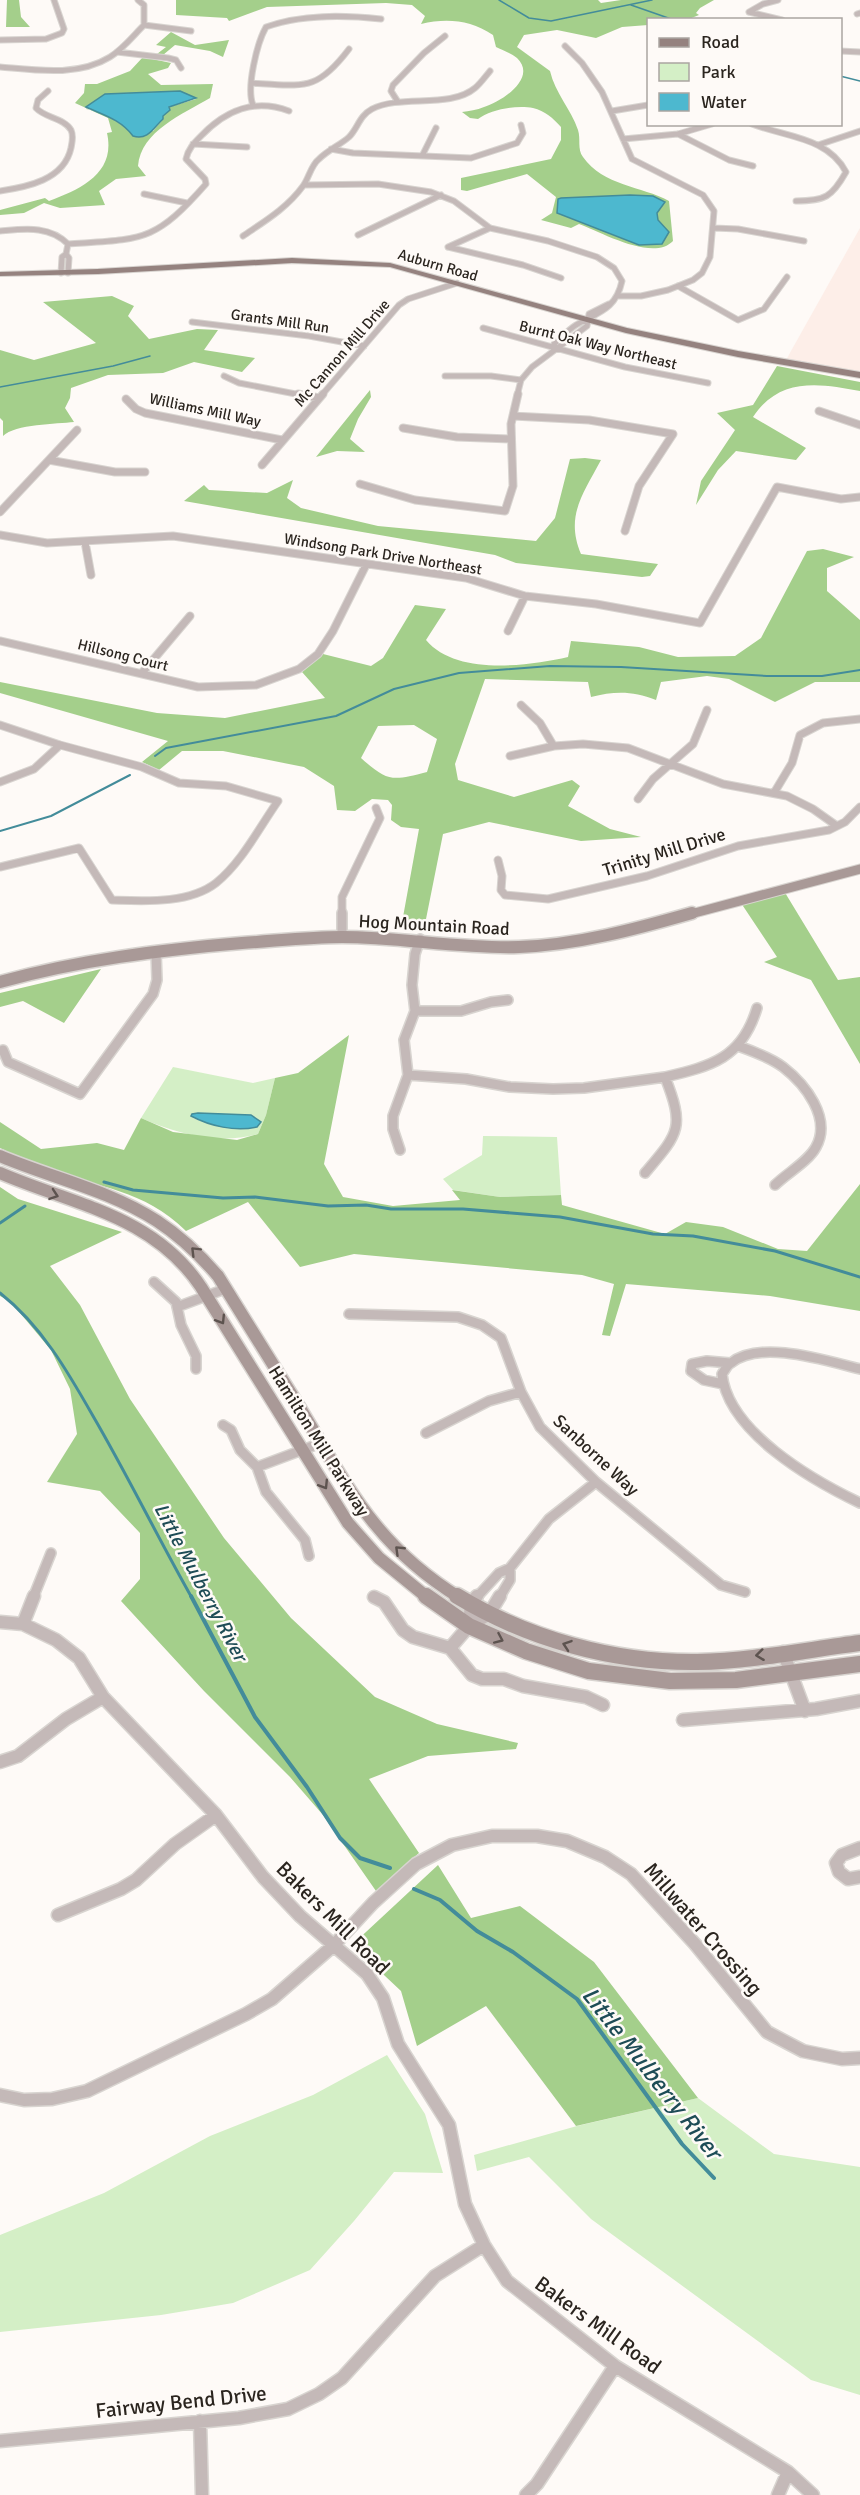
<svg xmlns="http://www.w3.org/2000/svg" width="860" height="2495" font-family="Signika,sans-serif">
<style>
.education{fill:#fdeee8}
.green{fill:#d4efc6;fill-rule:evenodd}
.forest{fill:#a4cf8b;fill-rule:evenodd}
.water{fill:#4db8cf;stroke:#438c9a;stroke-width:1.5}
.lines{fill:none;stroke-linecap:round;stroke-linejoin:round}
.stream-far3{stroke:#438c9a;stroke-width:1.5}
.stream-far2{stroke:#438c9a;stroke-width:2}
.stream-far1{stroke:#438c9a;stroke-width:3}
.stream{stroke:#438c9a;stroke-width:4}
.street-far3-casing{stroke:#d8d4d0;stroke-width:7}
.street-far2-casing{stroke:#d8d4d0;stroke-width:9}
.street-far1-casing{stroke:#d8d4d0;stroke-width:12}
.street-casing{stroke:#d8d4d0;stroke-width:15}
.secondary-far2-casing{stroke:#d8d4d0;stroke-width:11}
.secondary-far1-casing{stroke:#d8d4d0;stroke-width:15}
.secondary-casing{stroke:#d8d4d0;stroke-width:19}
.primary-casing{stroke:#d8d4d0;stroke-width:2}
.street-far3{stroke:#c4b9b8;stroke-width:5}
.street-far2{stroke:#c4b9b8;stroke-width:7}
.street-far1{stroke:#c4b9b8;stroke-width:9}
.street{stroke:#c4b9b8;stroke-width:12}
.secondary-far2{stroke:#a99997;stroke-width:9}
.secondary-far1{stroke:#a99997;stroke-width:12}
.secondary{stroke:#a99997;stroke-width:16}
.primary{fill:#95827f;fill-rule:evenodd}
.oneway{stroke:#5d534f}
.labels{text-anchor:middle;stroke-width:5;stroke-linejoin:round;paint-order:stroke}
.far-street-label{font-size:15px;fill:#2b251f;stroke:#fefaf7}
.street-label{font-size:18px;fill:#2b251f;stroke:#fefaf7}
.water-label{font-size:20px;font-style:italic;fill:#1e4c56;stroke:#fefaf7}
.near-street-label{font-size:21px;fill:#2b251f;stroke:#fefaf7}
.near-water-label{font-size:24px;font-style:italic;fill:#1e4c56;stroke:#fefaf7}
</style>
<rect width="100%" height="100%" fill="#fefaf7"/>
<path class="education" d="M860 228V377L784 364 791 351Z"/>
<path class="green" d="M173 1067 253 1083 275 1078 266 1115 258 1134C219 1145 177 1134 141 1118ZM192 1114 251 1115 261 1122 257 1127C237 1131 211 1125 193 1118Z
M483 1136 557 1137 561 1195 500 1197 453 1190 443 1179 482 1155Z
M387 2055 425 2114 443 2173 394 2172 354 2221 310 2270 233 2303 161 2315 0 2332V2235L104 2193 210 2136 313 2095Z
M698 2098 774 2154 860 2167V2395L811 2380 591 2219 529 2157 477 2171 474 2155 577 2126Z"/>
<path class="forest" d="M7 0H19L21 17 30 27H6Z
M176 0H598L601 3 621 0H714L700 8 696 13 699 15 689 19 648 20V25L622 27 596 38 557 30 524 35 517 47 550 71C555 93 571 109 578 130 581 139 577 149 583 157 603 186 642 186 669 201L673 241C653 262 601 232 579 224L571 228 541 220 552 213 556 197 527 174 467 191 461 190V178L551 159 561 140V127C553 118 545 111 533 108 517 105 491 109 478 119L470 118 462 112C469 111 477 110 484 107 501 102 538 78 517 58 511 53 502 50 496 47L493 35C470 20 447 18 421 24L425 16 412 5 386 3 267 7 229 21 227 18 176 15Z
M171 32 195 45 229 40 223 57 210 51 175 45 163 55 157 54 166 47 156 45Z
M143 57 171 63 168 68 148 74 161 85 213 84 210 98C183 114 141 131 138 166L146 176 116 179 99 191 105 205 60 208 44 203 24 213 0 215V210L45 198 49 201C81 189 116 173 107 133L112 132 108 118 75 103 84 93 85 84H97L130 71ZM180 91 196 99 169 107 163 116V119L153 131 127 128 101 112 86 109 105 94Z
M112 296 134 306 128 316 149 339 197 329 218 330 204 350 255 358 242 372 194 362 163 373 108 375 71 388 70 398 65 408 74 422C57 424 15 424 3 436V421L0 418V350L34 360 96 343 43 302Z
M777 366 860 382V391C819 383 779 377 753 417L806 448 796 460 736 451 718 470 696 505 701 481 735 430 717 413 753 405Z
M370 390 371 397 358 419 350 439 365 452 337 451 316 457Z
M585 458 601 460C583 494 565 516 581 554L658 564 650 576 642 577 516 563 495 555 184 501 204 485 209 490 267 493 293 480 287 498 301 508 378 526 536 541 555 518 570 459Z
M823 549 854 557 827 568V591L860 620V682H815L775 702 729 679 707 676 661 682 656 700C633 691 615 691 591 697L588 682 485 679 455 764 458 780 514 797 572 780 580 786 568 806 610 829 641 837 581 841 489 822 443 834 424 929 401 928 419 829 401 827 391 820 392 805 388 800 372 799 355 811 337 810 334 786 304 767 223 751H182L159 770 142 762 168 741 0 693V682L157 713 225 718 325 698 302 672 323 654 371 666 383 658 415 605 446 609 426 640C456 676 528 666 568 657L571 641 639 647 678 657 735 656 761 638 807 551ZM414 725 437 739 427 772C392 781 388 782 361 758L378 726Z
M784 891 838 980 860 977V1064L811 980 764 962 777 957 741 903Z
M101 969 64 1023 23 1001 0 1007V993Z
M349 1035 324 1164 343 1197 393 1206 460 1200 452 1190 500 1197 561 1195 562 1205 665 1234 686 1222 723 1227 778 1249 807 1251 860 1184V1311L770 1296 626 1284 610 1336 602 1335 614 1284 582 1275 354 1254 300 1267 248 1202 186 1231C143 1189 99 1188 47 1169 31 1164 15 1155 0 1148V1122L41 1149 97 1143 124 1150 141 1118 173 1132 237 1140 258 1134 266 1115 275 1078 298 1073Z
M0 1187 18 1199 122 1232 50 1266 80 1305 130 1399 224 1538 291 1618 375 1697 437 1724 518 1743 516 1749 428 1756 369 1779 419 1853 376 1891 323 1815 290 1777 204 1691 121 1601 140 1579V1533L100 1491 47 1482 77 1434 70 1389 51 1350 10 1301 0 1296Z
M438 1865 471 1918 520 1906 594 1962 698 2098 576 2126 486 2006 417 2046 401 1991 352 1945Z"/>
<path class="water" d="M180 91 196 98 169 107 170 110 163 116V119C154 127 148 141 133 136 120 119 103 115 86 107L105 94Z
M630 195 653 196 665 202 657 213 658 220 669 232 662 244 639 245 557 213 558 199 561 198Z
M198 1113 251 1115 261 1122 257 1127C235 1132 210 1126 191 1116L192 1114Z"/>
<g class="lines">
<path class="stream-far3" d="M499 0 529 18 551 21 652 0
M631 5 674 20
M840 76 860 81
M0 387 113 366 150 356"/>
<path class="stream-far2" d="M155 756 166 748 336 716 394 689 459 673 550 666 621 667 767 676H822L860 670
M0 831 51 816 130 775"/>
<path class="stream-far1" d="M104 1182 133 1190 223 1198 255 1197 328 1206 366 1205 391 1209H463L560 1217 653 1234 693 1236 775 1251 860 1277
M0 1223 25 1206
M0 1293C41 1325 68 1372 93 1416 128 1476 158 1538 192 1598"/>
<path class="stream" d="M191 1596 255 1717 307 1787 340 1838 360 1858 390 1868
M414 1889 440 1900 477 1931 513 1952 577 1999 682 2144 714 2178"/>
<defs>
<path id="street-far3" d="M749 12 782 20
M749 12 763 4 778 0
M857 14 860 13
M144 25 191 31
M0 40 46 39 62 33 64 29 54 0
M565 46 582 63 602 92 632 159 703 195 714 211 710 257 702 273 693 280 668 290 641 296H619
M840 51 860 52
M117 52 168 58 176 60 181 68
M0 67C35 70 78 77 110 57 123 49 133 36 144 25V5L138 0
M251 83C302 85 315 94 349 49
M398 102 391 91 393 85 424 53 445 36
M253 105C246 88 257 43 266 27 302 14 343 15 381 19
M612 111 648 105
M752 124C785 137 828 137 846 172 832 197 825 201 796 201
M678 134 729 160 753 166
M623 139 678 134 712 124
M193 144 247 147
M818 145 860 131
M331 149 353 153 471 158 517 143 523 133 521 125
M423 154 436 128
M304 185 378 184 431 192 454 201 490 228 548 241 597 257 614 268 622 281C616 309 599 312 576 325 568 330 561 338 554 344L555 348
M0 191C27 187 64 180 71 148 72 142 74 136 71 130 64 118 45 118 36 108L38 100 48 91
M144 194 187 203
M714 228 738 229 804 241
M0 231C24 229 49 225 68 244L66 254 62 257 61 273
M358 235 441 195
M243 236C265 221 287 208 303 186 309 178 311 165 319 159 328 150 340 145 349 137 358 128 359 116 372 109 401 94 450 109 475 88 480 84 485 77 490 71
M68 244C143 239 154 243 206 184L205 179 186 159C188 149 194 143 201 136 226 110 254 98 289 111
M448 247 523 265 561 278
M448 247 490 228
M66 254 69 258 68 273
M678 286 738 320 764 309 787 277
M192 322 309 336 364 346
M483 328 625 367 708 383
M224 376 239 383 306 396
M445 376H491L521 380
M321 396 399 305 408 299 457 283
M517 396 521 380 532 367 587 326 589 314 609 304"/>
<path id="street-far2" d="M298 394 319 398
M126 399 136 409 145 413 282 440
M819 411 860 425
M513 416 589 420 673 434 639 486 625 531
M403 428 457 437 511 439
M49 460 115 472H145
M262 465 323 394
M360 484 415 500 505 511 513 486 511 424 518 394
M0 512 77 430
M0 535 47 543 173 536 466 578 525 596 596 604 700 623 777 487 841 499 860 497
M85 542 91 575
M508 631 525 596
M0 641 198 687 256 685 299 669 318 654 333 631 366 565
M142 673 190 616
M521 705 540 723 553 745
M0 725 60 745 142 767 179 783 226 786 278 801C259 828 242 862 216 883 189 904 145 901 112 900L79 848 0 867
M510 756 554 746 583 744 628 748 723 784 787 796 813 809 837 826
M0 782 34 769 60 745
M774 793 792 763 800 735 823 723 860 719
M638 799 653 779 693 744 707 710
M498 860 502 876 501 890 505 895 548 899 647 876 738 846 829 830 845 822 860 807
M342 915V897L380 818 376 808"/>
<path id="street-far1" d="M342 913V937
M415 1011H461L491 1002 508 1000
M741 1047C755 1052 771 1058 783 1067 805 1084 832 1118 816 1147 808 1162 787 1173 775 1185
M3 1050 8 1062 80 1094 153 994 157 980 156 952
M408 1075 466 1079 510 1087 553 1089 584 1088 665 1077C685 1128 679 1133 645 1173
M665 1077C712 1066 742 1058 757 1008
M400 1150 393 1129V1116L408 1075 404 1040 415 1011 412 985 415 954 420 939
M154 1282 176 1302 181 1325 196 1356V1369
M177 1307 225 1289
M349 1314 458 1317 482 1325 501 1338 521 1392 540 1427 596 1482 721 1585 745 1592
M860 1369C827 1361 760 1339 731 1363 727 1365 725 1370 722 1374 728 1432 812 1480 860 1503
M723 1384 704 1380 691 1371 692 1364 707 1361 730 1363
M223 1425 231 1430 240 1450 257 1467 266 1492 305 1540 309 1556
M426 1433 489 1401 521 1392
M257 1467 321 1443
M510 1568 549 1519 596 1482
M33 1598 51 1553
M476 1598 499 1573 510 1568V1580L499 1598"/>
<path id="street" d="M477 1596 471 1603 469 1626 489 1614 500 1596
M374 1597 384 1602 403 1630 413 1637 450 1648 472 1675 482 1679H504L523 1686 586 1697 603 1705
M0 1622 23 1624 56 1640 79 1658 103 1697 216 1815 263 1877 300 1916 367 1974 383 1998 398 2044 449 2125 465 2204 484 2245 507 2281 615 2366 788 2472 813 2495
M23 1624 34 1596
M450 1648 469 1626
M783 1652 805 1711
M683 1720 816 1709 860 1701
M0 1762 18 1756 66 1719 103 1697
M860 1848 842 1855 836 1863 839 1872 848 1879 860 1877
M58 1915 121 1889 136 1880 175 1844 216 1815
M0 2095 24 2100 52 2099 87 2091 246 2014 272 1999 334 1945 373 1903 416 1864 452 1845 492 1836H537L567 1841 605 1857 631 1874 695 1944 767 2032 803 2051 842 2059 860 2058
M200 2421 202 2495
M0 2441 239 2418 288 2409 319 2394 342 2378 435 2276 484 2245
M526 2495 537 2484 615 2366
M778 2495 788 2472"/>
<path id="secondary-far2" d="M687 915 860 869"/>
<path id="secondary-far1" d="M0 982C79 960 160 950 242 943 275 941 308 937 342 937 401 937 460 949 519 947 577 945 636 929 692 913
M0 1156C52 1178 109 1190 157 1221 180 1236 200 1255 218 1276 245 1320 273 1364 300 1408 349 1489 376 1546 460 1598
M0 1173C74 1205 153 1215 201 1287L348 1523 379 1558 428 1598"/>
<path id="secondary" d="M426 1596 469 1626 526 1651 589 1671 670 1681 736 1680 860 1664
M457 1596C528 1639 614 1663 697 1662 751 1661 806 1650 860 1643"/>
<path id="primary" d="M292 258 390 263 627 328 738 351 860 372V378L738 357 626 333 390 267 292 263 98 274 0 276V272L98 269Z"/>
</defs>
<use href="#street-far3" class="street-far3-casing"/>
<use href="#street-far2" class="street-far2-casing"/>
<use href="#street-far1" class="street-far1-casing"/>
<use href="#street" class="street-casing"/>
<use href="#secondary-far2" class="secondary-far2-casing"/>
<use href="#secondary-far1" class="secondary-far1-casing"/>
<use href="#secondary" class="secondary-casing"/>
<use href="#primary" class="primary-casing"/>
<use href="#street-far3" class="street-far3"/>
<use href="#street-far2" class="street-far2"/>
<use href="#street-far1" class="street-far1"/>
<use href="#street" class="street"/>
<use href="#secondary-far2" class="secondary-far2"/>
<use href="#secondary-far1" class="secondary-far1"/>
<use href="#secondary" class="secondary"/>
<use href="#primary" class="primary"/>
</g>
<defs><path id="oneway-chevron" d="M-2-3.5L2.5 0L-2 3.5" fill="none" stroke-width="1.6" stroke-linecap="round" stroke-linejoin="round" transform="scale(1.5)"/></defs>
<g class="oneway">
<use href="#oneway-chevron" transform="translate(54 1195) rotate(19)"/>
<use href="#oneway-chevron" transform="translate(195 1251) rotate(-135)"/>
<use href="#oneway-chevron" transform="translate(221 1320) rotate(58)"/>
<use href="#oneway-chevron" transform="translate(324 1485) rotate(58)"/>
<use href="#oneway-chevron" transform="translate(399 1550) rotate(-136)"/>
<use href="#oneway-chevron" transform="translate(499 1639) rotate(24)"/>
<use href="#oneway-chevron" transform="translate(567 1645) rotate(-161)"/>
<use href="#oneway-chevron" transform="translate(760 1655) rotate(173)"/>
</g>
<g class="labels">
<g class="far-street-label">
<text transform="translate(438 265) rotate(16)" y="5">Auburn Road</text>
<text transform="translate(280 321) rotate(8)" y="5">Grants Mill Run</text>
<text transform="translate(598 345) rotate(14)" y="5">Burnt Oak Way Northeast</text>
<text transform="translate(342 353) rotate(-49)" y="5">Mc Cannon Mill Drive</text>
<text transform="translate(205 410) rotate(12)" y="5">Williams Mill Way</text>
<text transform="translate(383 554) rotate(9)" y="5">Windsong Park Drive Northeast</text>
<text transform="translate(123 655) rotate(14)" y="5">Hillsong Court</text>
</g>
<g class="street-label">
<text transform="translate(664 852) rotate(-17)" y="6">Trinity Mill Drive</text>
<text transform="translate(434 925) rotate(3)" y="6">Hog Mountain Road</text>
<text transform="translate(319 1441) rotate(58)" y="6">Hamilton Mill Parkway</text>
<text transform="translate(596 1455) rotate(43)" y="6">Sanborne Way</text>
</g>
<g class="water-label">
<text transform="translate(201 1582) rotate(62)" y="7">Little Mulberry River</text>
</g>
<g class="near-street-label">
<text transform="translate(333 1918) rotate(45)" y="7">Bakers Mill Road</text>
<text transform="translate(703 1929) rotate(49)" y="7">Millwater Crossing</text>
<text transform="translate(598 2325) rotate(36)" y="7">Bakers Mill Road</text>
<text transform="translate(181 2402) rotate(-6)" y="7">Fairway Bend Drive</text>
</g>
<g class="near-water-label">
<text transform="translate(652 2073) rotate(52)" y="8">Little Mulberry River</text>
</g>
</g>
<rect x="647" y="18" width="195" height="108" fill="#fefaf7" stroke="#aaa5a1" stroke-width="1.5"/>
<rect x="659" y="38" width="30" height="9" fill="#95827f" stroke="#aaa5a1" stroke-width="1.5"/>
<text x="701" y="48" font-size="18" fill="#2b251f">Road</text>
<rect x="659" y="63" width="30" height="18" fill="#d4efc6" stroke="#aaa5a1" stroke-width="1.5"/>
<text x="701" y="78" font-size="18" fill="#2b251f">Park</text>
<rect x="659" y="93" width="30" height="18" fill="#4db8cf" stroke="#aaa5a1" stroke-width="1.5"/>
<text x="701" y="108" font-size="18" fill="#2b251f">Water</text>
</svg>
